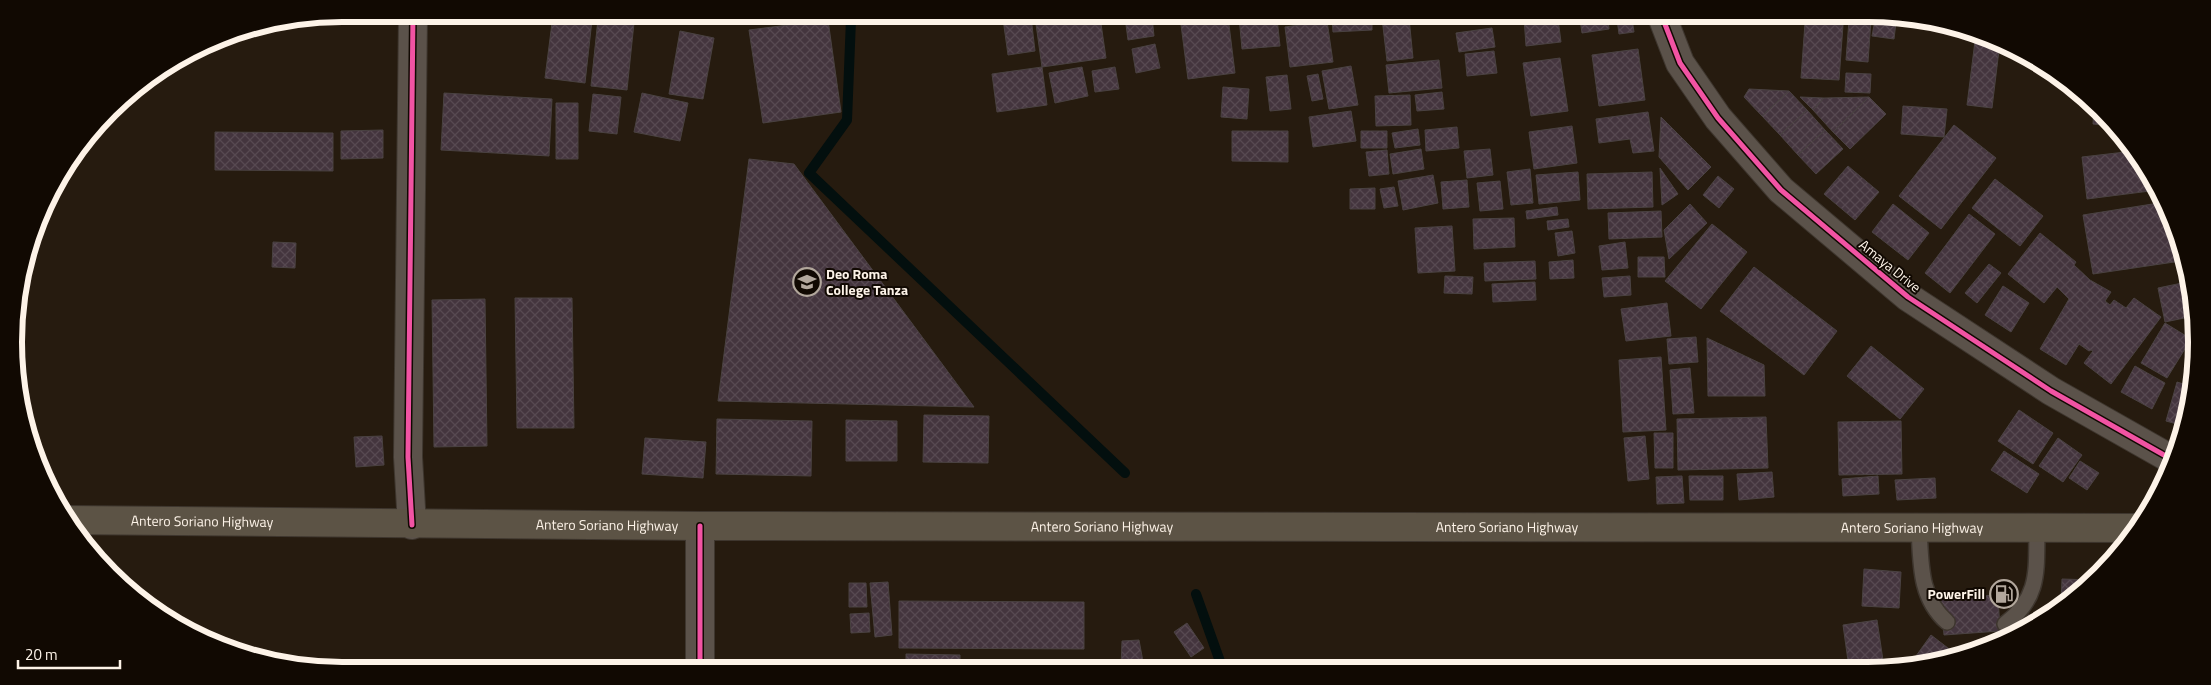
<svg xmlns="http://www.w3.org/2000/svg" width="2211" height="685" font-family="'Titillium Web',sans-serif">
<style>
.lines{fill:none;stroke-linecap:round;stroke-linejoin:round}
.stream{stroke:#030f0e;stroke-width:10}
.building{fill:url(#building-cross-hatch);stroke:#4a4242}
.service-casing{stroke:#3e362e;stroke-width:18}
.minor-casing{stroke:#3e362e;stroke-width:30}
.tertiary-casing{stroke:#3e362e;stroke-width:30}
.primary-casing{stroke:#3e362e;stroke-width:30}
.service{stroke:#5b524a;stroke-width:15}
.minor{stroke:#5b524a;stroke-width:28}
.tertiary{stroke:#5b524a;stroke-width:28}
.primary{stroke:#5c5345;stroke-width:28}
.cycleway-casing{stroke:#110902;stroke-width:8}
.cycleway{stroke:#f153a3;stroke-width:5}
.labels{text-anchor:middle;stroke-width:4;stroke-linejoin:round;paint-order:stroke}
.street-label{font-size:14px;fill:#fdf3e8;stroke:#110902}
.poi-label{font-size:14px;font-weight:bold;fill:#fdf3e8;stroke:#110902;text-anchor:start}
.rim{fill:none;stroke:#fdf3e8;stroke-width:6}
</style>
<defs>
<pattern id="building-cross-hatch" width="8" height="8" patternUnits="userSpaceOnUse" patternTransform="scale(1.25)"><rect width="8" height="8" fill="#44353e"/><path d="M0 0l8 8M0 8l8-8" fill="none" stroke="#574951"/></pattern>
</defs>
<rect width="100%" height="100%" fill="#261b0f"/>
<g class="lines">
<path class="stream" d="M851 19 847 120 809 173 1125 473
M1196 594 1222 667"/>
</g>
<path class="building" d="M553 15 592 20 585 83 545 78Z
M1021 16 1031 17 1035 51 1008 55 1003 19Z
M1035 17H1100L1106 58 1042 67Z
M1125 17H1152L1154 36 1128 40Z
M1180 17H1228L1235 73 1188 79Z
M1239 17 1287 18H1277L1280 46 1242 49Z
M1332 18H1372V30L1333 32Z
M1382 18H1409L1413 58 1387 61Z
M1450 18H1501V22L1450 24Z
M1524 18 1558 19 1561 42 1526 46Z
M598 19 634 23 627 90 591 86Z
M1580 19H1608L1609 29 1582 33Z
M1617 19H1632L1634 32 1619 34Z
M828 20 841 112 763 123 749 30Z
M1849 20H1871L1868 62 1846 60Z
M1875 20 1896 22 1894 39 1872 36Z
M1327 21 1333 62 1290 67 1285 27Z
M1805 23 1843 25 1839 80 1801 78Z
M1492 28 1495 47 1459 52 1456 33Z
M680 31 714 38 703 99 669 94Z
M1976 33 2000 42 1992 108 1967 105Z
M1155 44 1160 68 1136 73 1132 49Z
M1638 49 1645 100 1599 106 1592 55Z
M1494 51 1497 73 1467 76 1465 54Z
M1560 58 1568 111 1531 116 1523 63Z
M1439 60 1442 88 1389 93 1386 65Z
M1351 66 1358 105 1329 109 1322 71Z
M1042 67 1047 105 997 112 992 74Z
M1082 67 1088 96 1055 103 1049 73Z
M1115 67 1119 89 1095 92 1092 71Z
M1846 73 1871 74 1870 93 1845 92Z
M1318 74 1323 99 1312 101 1307 76Z
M1287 75 1291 109 1270 111 1266 77Z
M1223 87 1249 89 1247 119 1221 117Z
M1749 89 1789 91 1762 116 1744 97Z
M1789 91 1807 110 1780 135 1762 116Z
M1442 92 1444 109 1417 111 1415 95Z
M444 93 552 99 549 156 441 150Z
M642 93 688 103 680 141 634 132Z
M593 94 621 97 617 134 589 131Z
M1410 95 1411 125 1376 126 1375 96Z
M1800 97 1824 98 1813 110Z
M1869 97 1833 132 1813 110 1824 98Z
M1869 97 1886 114 1850 149 1833 132Z
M556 103H578V159H556Z
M2094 105 2101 110 2114 126 2093 124Z
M1903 106 1947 109 1944 137 1901 134Z
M1807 110 1825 130 1798 155 1780 135Z
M1351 111 1356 141 1313 147 1309 117Z
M1648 112 1654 151 1633 153 1630 139 1599 143 1596 119Z
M1661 117 1711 167 1688 190 1659 157Z
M1954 125 1996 158 1941 229 1899 196Z
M1572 126 1577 163 1534 169 1529 132Z
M1457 127 1459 148 1426 151 1425 130Z
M1418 129 1420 145 1395 148 1392 133Z
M383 130V158L341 159V131Z
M1825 130 1843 149 1816 174 1798 155Z
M1232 131H1288V162L1232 161Z
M1361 131H1387V148H1361Z
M215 132 333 133V171L215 170Z
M1421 149 1424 169 1393 174 1390 154Z
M1490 149 1493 175 1467 178 1464 151Z
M1387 150 1389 174 1369 176 1366 152Z
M2134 151 2142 160 2158 190 2087 199 2082 157Z
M749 159 794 164 974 407 718 401Z
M1848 166 1879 192 1855 220 1824 194Z
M1660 168 1678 194 1662 205Z
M1530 169 1533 203 1511 205 1507 172Z
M1578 172 1580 200 1539 204 1536 175Z
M1652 172 1653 207 1588 209 1587 174Z
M1433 175 1438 203 1403 210 1398 181Z
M1718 176 1734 189 1719 208 1703 195Z
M1995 179 2043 216 2020 246 1972 208Z
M1467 180 1469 207 1443 209 1441 182Z
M1500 181 1503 209 1480 211 1477 183Z
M1394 187 1398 206 1384 208 1380 189Z
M1375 188V209H1350V189Z
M2165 202 2175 225 2181 261 2093 274 2083 215Z
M1690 204 1707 223 1669 259 1664 230Z
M1893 204 1929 233 1908 260 1872 232Z
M1557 207 1558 215 1527 219 1526 211Z
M1661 211 1662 237 1609 239 1608 213Z
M1969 214 1995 234 1950 293 1925 273Z
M1514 218 1515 247 1474 249 1473 219Z
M1568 219 1569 227 1548 230 1547 221Z
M1712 224 1747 252 1701 309 1665 281Z
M1452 226 1455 271 1418 273 1415 228Z
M1572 231 1575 253 1558 256 1555 233Z
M2040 233 2076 262 2074 265 2090 280 2111 292 2105 301 2110 305 2114 300 2126 308 2134 298 2161 317 2111 384 2084 363 2093 351 2091 350 2089 351 2079 344 2066 365 2040 349 2069 299 2057 287 2044 303 2008 274Z
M273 242 296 243 295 268 272 267Z
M1625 242 1628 268 1602 270 1599 246Z
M1638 257H1664L1665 277H1638Z
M1573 260 1574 278 1550 279 1549 262Z
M1535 261 1536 279 1485 281 1484 263Z
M1989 264 2001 273 1977 303 1965 293Z
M1754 267 1837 331 1804 375 1720 311Z
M1445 276 1473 277 1472 294 1444 293Z
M1630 276 1631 295 1604 297 1602 278Z
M1535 282 1536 300 1493 302 1492 284Z
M2187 282 2194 316 2165 322 2158 288Z
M2003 286 2029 303 2011 332 1985 315Z
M515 298H572L574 428H517Z
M485 299 487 446 434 447 432 300Z
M1667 303 1671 336 1626 341 1621 309Z
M2165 323 2191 339 2167 378 2141 363Z
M1696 337 1698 362 1669 364 1667 339Z
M1707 338 1764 365 1765 396H1708Z
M1871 346 1924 389 1900 419 1847 376Z
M1661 357 1666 430 1623 432 1619 360Z
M2135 366 2165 383 2152 409 2121 392Z
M1690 368 1694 413 1673 414 1670 370Z
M2177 382 2193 387 2191 407 2184 426 2166 421Z
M2019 410 2053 433 2033 464 1998 441Z
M924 415 989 416 988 463 923 462Z
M1766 417 1768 468 1678 470 1677 419Z
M717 419 812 421 811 476 716 474Z
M846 420 897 421V461H846Z
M1901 421 1902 474 1839 475 1838 422Z
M1654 433H1673V468H1655Z
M382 436 384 465 356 467 354 437Z
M1645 436 1649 479 1628 481 1624 438Z
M645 438 706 442 703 478 642 474Z
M2058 438 2082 455 2063 482 2039 466Z
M2004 451 2039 474 2027 493 1991 470Z
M2080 461 2099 473 2087 490 2069 478Z
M1772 472 1774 497 1739 500 1737 474Z
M1682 476 1684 503 1657 504 1656 477Z
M1689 476H1723V500H1690Z
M1878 476 1879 494 1843 496 1842 479Z
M1935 478 1936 498 1897 500 1895 480Z
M1864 569 1901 572 1899 608 1862 606Z
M2062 579 2094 580 2061 604Z
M888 582 892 635 875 637 870 583Z
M849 583H866L867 607H849Z
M1998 595 2000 631 1944 635 1941 598Z
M899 601 1084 602V649L899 648Z
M869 613 870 632 851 633 850 614Z
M2028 615H2046L2028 627Z
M1877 620 1884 667 1849 668 1843 625Z
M1187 623 1204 648 1191 657 1174 632Z
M1931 635 1957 655 1916 667 1911 663Z
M2012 638 1983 647V640Z
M1139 640 1144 667H1121L1122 641Z
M906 654 960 655V666H906Z"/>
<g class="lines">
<defs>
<path id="service" d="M1919 528C1921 562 1919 598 1947 622
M2005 624C2041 597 2036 569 2037 528"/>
<path id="minor" d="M412 525 408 457 413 14
M700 526V666"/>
<path id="tertiary" d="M1663 19 1680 63 1718 118 1781 190 1908 297 2051 391 2171 459"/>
<g id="primary">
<path id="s1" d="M67 520 700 526 2137 528"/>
</g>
</defs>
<use href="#service" class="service-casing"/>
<use href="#minor" class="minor-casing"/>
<use href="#tertiary" class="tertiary-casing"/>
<use href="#primary" class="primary-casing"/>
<use href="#service" class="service"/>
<use href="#minor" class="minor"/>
<use href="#tertiary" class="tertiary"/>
<use href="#primary" class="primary"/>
<defs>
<path id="cycleway" d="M1663 19 1680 63 1718 118 1781 190 1908 297 2051 391 2171 459
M412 525 408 457 413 14
M700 526V666"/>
</defs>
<use href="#cycleway" class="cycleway-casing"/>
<use href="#cycleway" class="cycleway"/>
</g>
<defs>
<symbol id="university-ring" viewBox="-11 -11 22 22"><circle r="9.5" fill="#110902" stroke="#b2a79c" stroke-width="1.5"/><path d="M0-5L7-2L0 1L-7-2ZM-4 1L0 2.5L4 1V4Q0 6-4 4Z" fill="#b2a79c"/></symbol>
<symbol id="fuel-ring" viewBox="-11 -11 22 22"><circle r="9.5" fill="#110902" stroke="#b2a79c" stroke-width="1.5"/><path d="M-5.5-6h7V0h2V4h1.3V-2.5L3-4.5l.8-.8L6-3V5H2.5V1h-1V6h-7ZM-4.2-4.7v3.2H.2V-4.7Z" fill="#b2a79c"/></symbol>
</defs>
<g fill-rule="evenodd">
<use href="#university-ring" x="791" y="266" width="32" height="32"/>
<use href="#fuel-ring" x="1988" y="578" width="32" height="32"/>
</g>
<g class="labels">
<g class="street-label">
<text transform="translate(1890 266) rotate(39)" y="5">Amaya Drive</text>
<text dy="5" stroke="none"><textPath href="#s1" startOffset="135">Antero Soriano Highway</textPath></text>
<text dy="5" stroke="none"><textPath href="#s1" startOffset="540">Antero Soriano Highway</textPath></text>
<text dy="5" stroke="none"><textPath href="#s1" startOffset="1035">Antero Soriano Highway</textPath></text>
<text dy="5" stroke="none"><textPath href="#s1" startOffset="1440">Antero Soriano Highway</textPath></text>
<text dy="5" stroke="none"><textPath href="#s1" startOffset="1845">Antero Soriano Highway</textPath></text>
</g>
<g class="poi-label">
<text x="826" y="279">Deo Roma<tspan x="826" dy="16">College Tanza</tspan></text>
<text x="1985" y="599" text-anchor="end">PowerFill</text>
</g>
</g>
<path d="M0 0H2211V685H0ZM342 22H1868A320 320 0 0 1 2188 342V342A320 320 0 0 1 1868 662H342A320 320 0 0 1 22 342V342A320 320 0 0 1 342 22Z" fill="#110902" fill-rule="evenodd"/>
<path class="rim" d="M342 22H1868A320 320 0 0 1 2188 342V342A320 320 0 0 1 1868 662H342A320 320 0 0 1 22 342V342A320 320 0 0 1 342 22Z"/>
<path d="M18 660v8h102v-8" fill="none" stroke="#fdf3e8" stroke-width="2.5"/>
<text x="25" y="660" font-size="15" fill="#fdf3e8" stroke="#110902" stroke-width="4" paint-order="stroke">20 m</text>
</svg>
